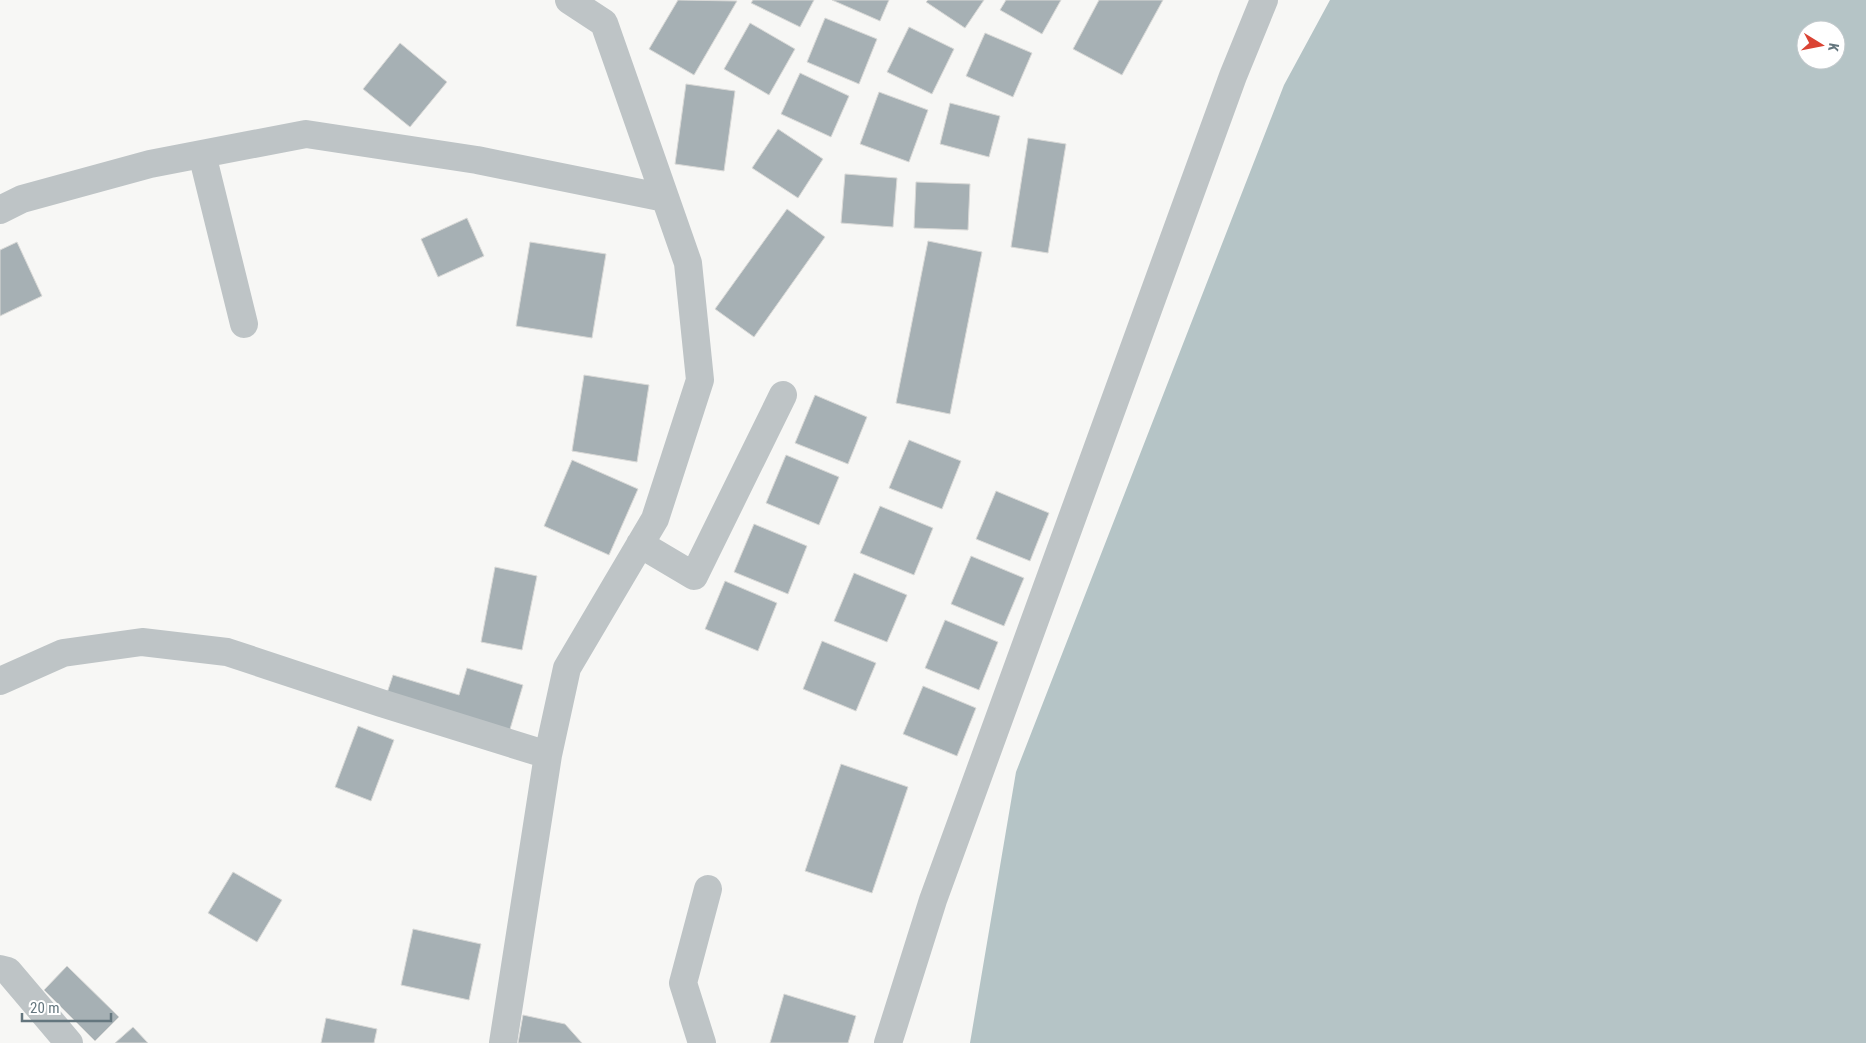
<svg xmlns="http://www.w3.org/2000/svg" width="1866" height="1043" font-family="'Roboto Condensed',sans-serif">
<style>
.water{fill:#b5c4c6;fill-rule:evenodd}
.building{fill:#a6b0b4;stroke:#d9d9d7}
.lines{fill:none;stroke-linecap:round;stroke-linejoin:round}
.street{stroke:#bec4c6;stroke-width:28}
</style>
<rect width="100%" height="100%" fill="#f7f7f5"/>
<path class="water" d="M1330 0H1866V1043H970L1016 772 1284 85ZM1806 30H1836V60H1806Z"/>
<path class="building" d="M678 0 737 1 694 75 649 49Z
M753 0H814L800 27 751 3Z
M832 0H889L880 21Z
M928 0H984L965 28 926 2Z
M1006 0H1061L1042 34 1000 10Z
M1099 0H1163L1122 75 1073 49Z
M825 18 877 39 859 84 807 62Z
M750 23 795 49 769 95 724 69Z
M909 27 954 49 932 94 887 72Z
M985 33 1032 53 1013 97 966 76Z
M400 43 447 82 410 127 363 89Z
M800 73 849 96 831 137 781 114Z
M686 84 735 91 724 171 675 164Z
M879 92 928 110 909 162 860 144Z
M950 103 1000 116 989 157 940 144Z
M778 129 823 159 798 198 752 168Z
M1028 138 1066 144 1048 253 1011 247Z
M845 174 897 178 893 227 841 223Z
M916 182 970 184 968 230 914 228Z
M787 209 825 237 754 337 715 309Z
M467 218 484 256 438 277 421 239Z
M928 241 982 252 950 414 896 403Z
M17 242 42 296 0 316V250Z
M530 242 606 254 592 338 516 326Z
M584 375 649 385 637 462 572 451Z
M815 395 867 417 848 464 795 443Z
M909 440 961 461 942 509 889 488Z
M786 455 839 477 819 525 766 503Z
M572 460 638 489 609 555 544 526Z
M996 491 1049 513 1030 561 976 539Z
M880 506 933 528 914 575 860 553Z
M754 524 807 546 788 594 734 572Z
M971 556 1024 578 1004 626 951 604Z
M495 567 537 576 522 650 481 642Z
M854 573 907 595 887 642 834 621Z
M725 581 777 603 758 651 705 629Z
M945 620 998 642 979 690 925 668Z
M822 641 876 663 856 711 803 689Z
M467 668 523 685 508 736 385 699 393 675 459 695Z
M923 686 976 708 957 756 903 734Z
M358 726 394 740 371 801 335 787Z
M841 764 908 787 872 893 805 871Z
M233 872 282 900 257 942 208 913Z
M413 929 481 944 469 1000 401 985Z
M67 966 119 1017 95 1041 44 990Z
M784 994 856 1016 848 1043H770Z
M523 1015 565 1024 582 1043H518Z
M326 1018 377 1029 374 1043H321Z
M133 1027 148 1043H115Z"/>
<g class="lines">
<path class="street" d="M202 154 244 324
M0 210 22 199 150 164 306 134 477 160 665 198
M640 544 694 576 783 395
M0 681 63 653 142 642 227 652 381 703 548 755
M0 969 8 971 69 1043
M503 1043 548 755 567 668 655 519 700 380 688 263 604 23 569 0
M702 1043 683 983 708 889
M888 1043 933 900 1233 76 1264 0"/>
</g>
<g transform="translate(1821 45) rotate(100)"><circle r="24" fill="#ffffff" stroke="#c1c8cb"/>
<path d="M0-4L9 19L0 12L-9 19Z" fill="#da4333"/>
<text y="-8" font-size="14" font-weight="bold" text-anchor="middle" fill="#64767e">K</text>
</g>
<path d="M22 1013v8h89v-8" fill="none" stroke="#64767e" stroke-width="2.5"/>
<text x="30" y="1013" font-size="15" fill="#64767e" stroke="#ffffff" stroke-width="4" paint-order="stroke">20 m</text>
</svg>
